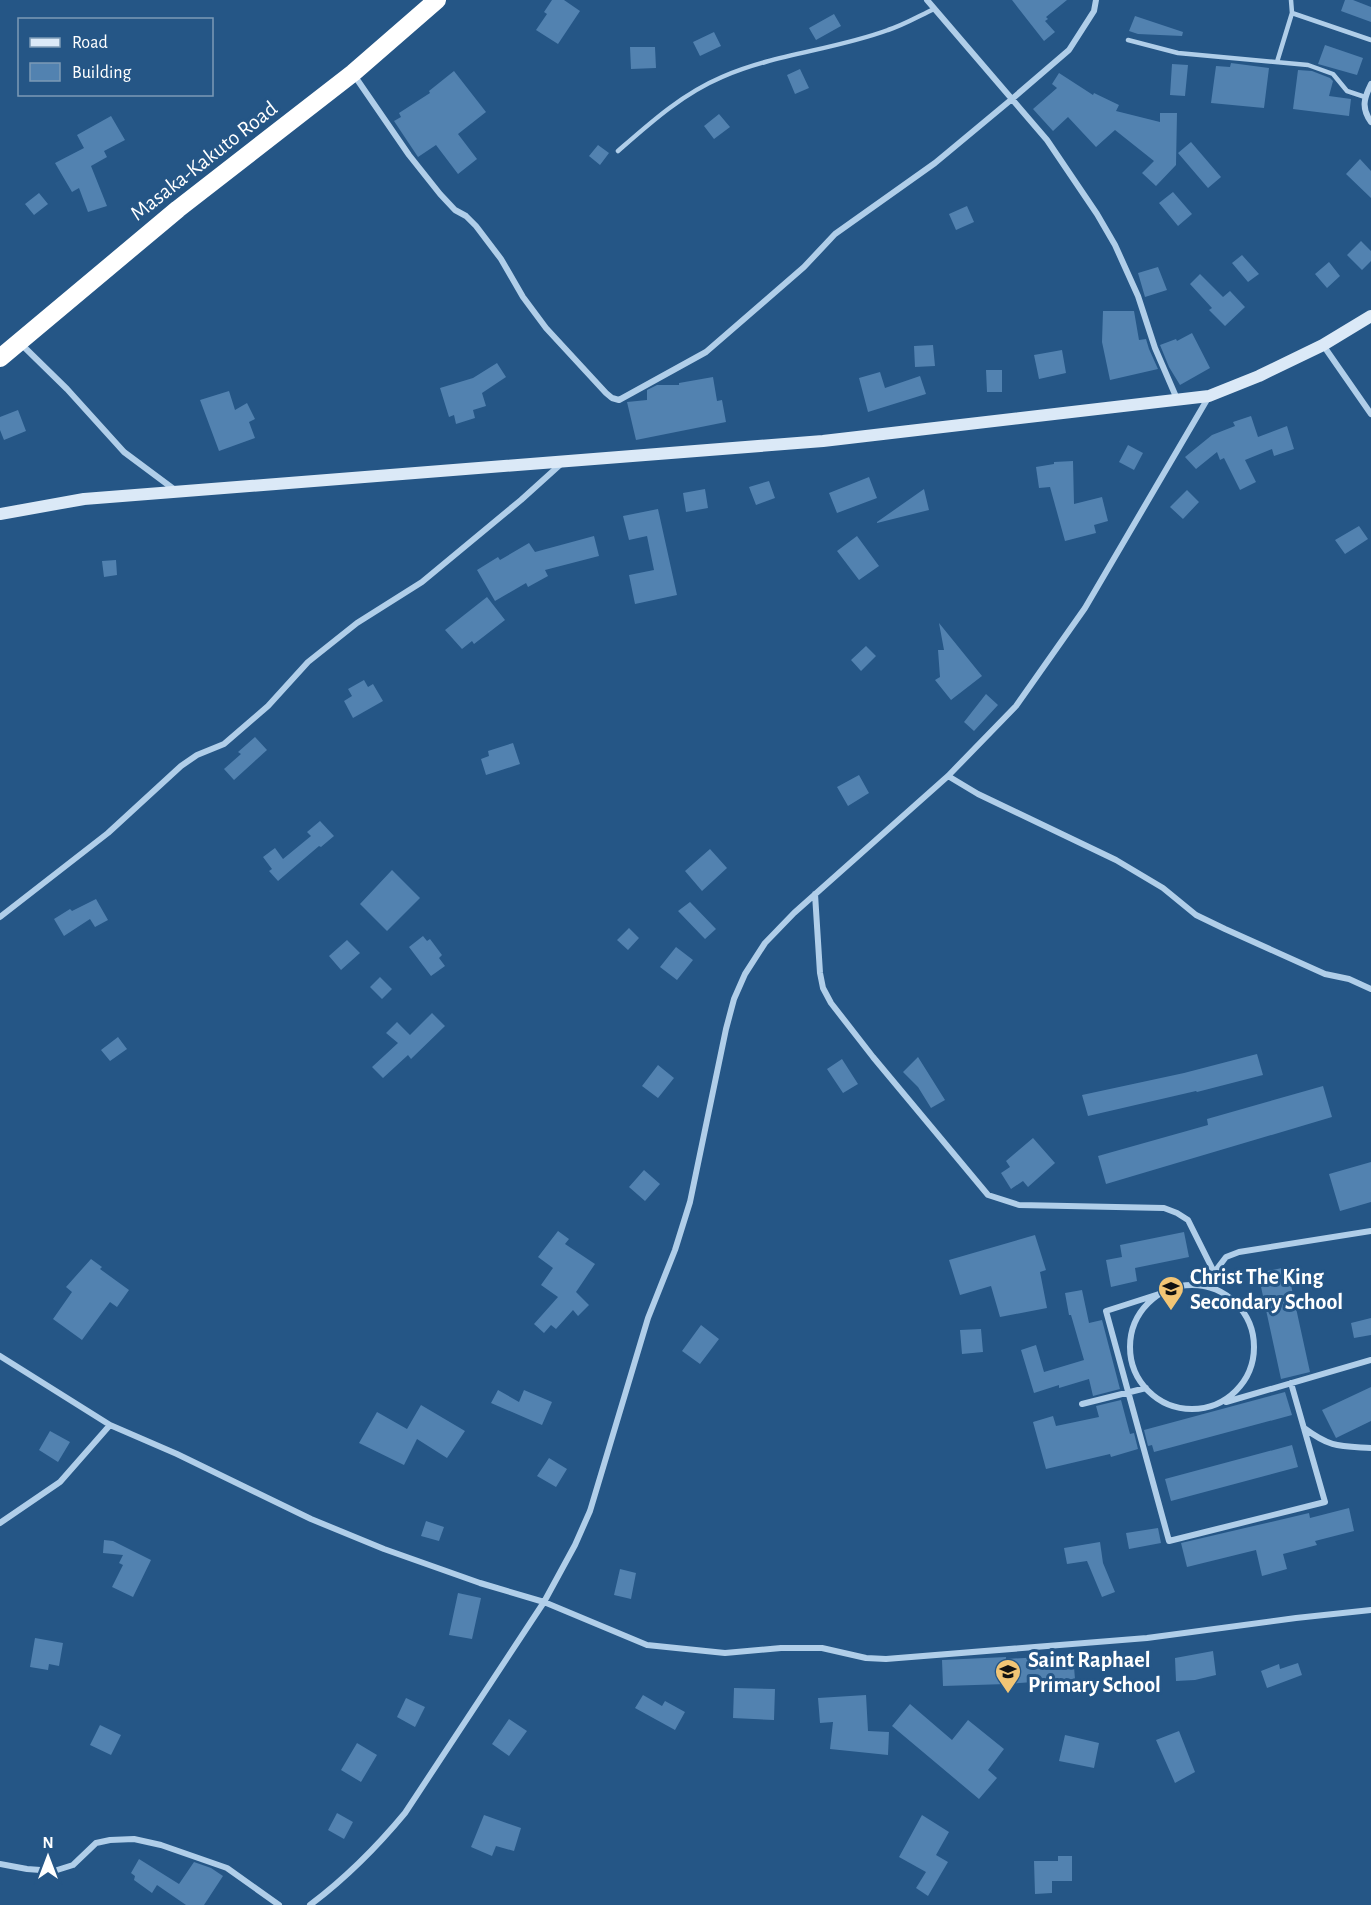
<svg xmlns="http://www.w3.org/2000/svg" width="1371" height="1905" font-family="'Alegreya Sans',sans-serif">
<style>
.building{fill:#5282b0}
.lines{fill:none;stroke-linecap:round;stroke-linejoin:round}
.lane{stroke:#b0cee9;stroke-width:4.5}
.street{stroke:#b0cee9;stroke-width:6}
.secondary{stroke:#dbe9f7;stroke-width:12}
.highway{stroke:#fff;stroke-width:18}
.labels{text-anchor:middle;stroke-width:6;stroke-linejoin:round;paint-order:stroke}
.street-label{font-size:22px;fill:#fff;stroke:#255686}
.poi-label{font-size:22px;font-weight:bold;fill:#fff;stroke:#255686;text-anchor:start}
</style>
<rect width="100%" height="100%" fill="#255686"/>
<path class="building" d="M552 0H564L580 11 558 44 536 30 547 14 544 12Z
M1012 0H1067L1046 17 1048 19 1045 21 1055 32 1044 41Z
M1345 0H1353L1371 7V22L1341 11Z
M834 14 841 26 816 40 809 28Z
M1135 16 1183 32 1182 36 1138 34 1129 31Z
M714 32 721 46 700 56 693 42Z
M1325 45 1363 58 1357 75 1318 64Z
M630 47H655L656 68 631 69Z
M1231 63 1269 68 1264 108 1211 103 1216 66 1230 67Z
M1172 64 1188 65 1185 96 1170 95Z
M800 69 809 88 795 94 787 75Z
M1298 70 1312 71 1330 78 1333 81 1329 96 1351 99 1349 116 1293 109Z
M454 71 486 112 458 134 477 159 458 174 436 145 418 157 394 121 401 117 399 113 430 93 429 91Z
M1059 73 1093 95 1094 93 1119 105 1116 111 1160 122V113H1177L1176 165 1156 186 1142 173 1154 161 1115 130 1096 147 1068 117 1053 131 1033 109 1057 88 1052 84Z
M719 114 730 127 714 139 704 126Z
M111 116 125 140 104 151 107 157 91 166 107 206 88 212 79 188 72 192 55 163 84 148 77 135Z
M1191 142 1221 177 1208 188 1178 153Z
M598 145 609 153 600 165 589 156Z
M1360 159 1371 171V198L1346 174Z
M1173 192 1192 214 1178 226 1159 203Z
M39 193 48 204 34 215 25 204Z
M967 206 974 222 956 230 949 214Z
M1361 241 1371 251V261L1362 270 1347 255Z
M1242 255 1259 274 1248 282 1232 263Z
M1329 262 1340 276 1327 288 1315 274Z
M1158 267 1167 290 1145 297 1138 273Z
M1200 274 1223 297 1230 291 1245 307 1225 326 1209 310 1212 308 1190 284Z
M1103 311H1134L1139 340 1146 339 1149 349 1158 369 1110 380 1102 342Z
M1192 333 1210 368 1180 385 1169 367 1160 345 1176 339 1177 341Z
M933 345 935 366 915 367 914 346Z
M1062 350 1066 373 1039 379 1034 355Z
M497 363 506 377 482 393 486 406 473 410 475 418 456 424 454 415 449 417 440 388 473 378Z
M986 370H1002V392H987Z
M880 372 885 388 920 376 926 394 868 412 859 378Z
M713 377 717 401 722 400 726 422 636 440 627 402 647 400V390L657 385H679V383Z
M229 391 235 410 247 403 255 419 249 422 255 438 219 451 200 400Z
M18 410 26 431 4 440 0 430V417Z
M1251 416 1258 437 1287 426 1294 449 1274 456 1272 449 1245 460 1256 482 1240 490 1224 458 1220 460 1217 452 1196 469 1185 457 1212 435 1235 426 1233 422Z
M1128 445 1143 453 1134 470 1119 462Z
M1073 461 1074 504 1102 497 1108 521 1094 525 1096 533 1065 541 1050 487 1039 488 1036 467 1054 464V462Z
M869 477 877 498 837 513 829 493Z
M769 481 775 498 756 505 749 487Z
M705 489 708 508 686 512 683 493Z
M924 489 929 510 877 523V522Z
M1187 490 1199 502 1183 519 1170 507Z
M658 509 677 595 635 604 629 575 654 570 647 536 629 540 623 516Z
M1359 526 1368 539 1345 554 1335 540Z
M594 536 599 556 545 570 548 576 528 587 526 583 495 601 477 570 498 557 500 560 529 543 535 552Z
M857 536 879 566 859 580 837 551Z
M116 560 117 575 104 577 102 561Z
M487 597 505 620 474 644 472 641 462 649 445 630Z
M939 623 982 676 951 700 935 680 940 677 938 650H944Z
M866 646 876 656 861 671 851 660Z
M364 680 368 687 373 684 383 701 353 718 344 701 352 696 348 689Z
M986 694 998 705 974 731 964 722Z
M255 737 267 750 234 780 224 769 241 754 238 752Z
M513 743 520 764 486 775 481 759 489 756 488 751Z
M859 775 869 793 848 806 837 787Z
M320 821 334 836 321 847 319 846 278 881 269 871 272 869 263 857 275 848 283 859 311 836 307 832Z
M710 849 727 868 702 891 685 871Z
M392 870 420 898 387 931 360 904Z
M96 899 108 920 95 927 90 919 64 936 54 919 70 909 72 911Z
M690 902 716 929 705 939 678 911Z
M629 928 639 938 628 950 617 940Z
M423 936 427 941 430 939 442 955 439 958 445 966 431 976 409 947Z
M347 940 360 953 341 970 329 956Z
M676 947 693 960 677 980 660 967Z
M380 977 392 989 382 999 370 987Z
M432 1013 445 1026 411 1059 408 1055 383 1078 372 1067 398 1043 386 1033 397 1022 410 1035Z
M118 1037 127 1049 110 1061 101 1050Z
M1257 1054 1263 1075 1197 1092 1196 1091 1088 1116 1082 1095 1184 1073Z
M918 1057 945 1100 931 1108 918 1087 903 1072Z
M842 1059 858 1084 843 1093 827 1069Z
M658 1065 674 1078 658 1098 642 1086Z
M1323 1086 1332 1117 1106 1184 1098 1156 1208 1125 1207 1119Z
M1033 1138 1055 1163 1028 1187 1023 1181 1011 1189 1001 1173 1010 1167 1006 1161Z
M1371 1162V1202L1340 1211 1329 1174Z
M644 1170 660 1184 645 1201 629 1187Z
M558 1231 569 1239 565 1244 595 1264 576 1292 589 1305 578 1316 573 1310 556 1329 551 1325 544 1333 534 1324 558 1297 541 1285 553 1268 538 1257Z
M1184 1232 1189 1257 1135 1268 1137 1281 1111 1287 1106 1260 1122 1257 1120 1245Z
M1035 1235 1046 1270 1040 1272 1047 1308 1000 1317 991 1286 960 1295 949 1260Z
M91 1259 102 1267 100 1269 129 1290 117 1307 110 1302 82 1340 53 1319 72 1292 66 1287Z
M1287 1267 1310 1372 1281 1379 1258 1273Z
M1082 1290 1089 1323 1102 1320 1120 1389 1093 1396 1089 1379 1059 1388V1385L1034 1393 1021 1350 1036 1345 1044 1372 1084 1360 1071 1315H1069L1065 1293Z
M1371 1318V1335L1354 1338 1351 1323Z
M701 1325 719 1339 700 1364 682 1351Z
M981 1329 983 1352 962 1354 960 1330Z
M1371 1387V1421L1336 1438 1322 1410Z
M498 1390 519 1402 524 1390 552 1402 542 1425 491 1403Z
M1285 1392 1292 1415 1154 1452 1152 1445 1148 1446 1144 1430Z
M1121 1400 1130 1434 1134 1433 1138 1449 1111 1457 1110 1454 1046 1469 1033 1422 1053 1416 1056 1426 1099 1417 1096 1406Z
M421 1405 465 1431 447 1458 417 1439 404 1465 359 1443 377 1412 407 1429Z
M50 1431 70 1442 58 1462 39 1450Z
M1292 1445 1298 1467 1171 1501 1165 1479Z
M549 1458 567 1469 556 1487 537 1476Z
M1349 1508 1354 1531 1315 1541 1317 1545 1283 1554 1287 1569 1262 1576 1256 1550 1187 1567 1181 1543 1309 1513 1310 1518Z
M426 1521 444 1527 439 1541 421 1536Z
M1158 1528 1161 1543 1129 1549 1126 1533Z
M104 1540 113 1541 151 1560 133 1597 112 1587 123 1565 119 1563 123 1555 103 1553Z
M1100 1542 1103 1563 1115 1592 1102 1597 1087 1561 1067 1564 1064 1548Z
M620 1569 636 1573 631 1599 614 1595Z
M458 1593 481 1598 472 1639 449 1635Z
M35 1638 63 1643 59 1666 49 1664 48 1670 30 1667Z
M1213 1651 1216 1675 1195 1680 1176 1681 1175 1658Z
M1073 1655 1075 1679 1007 1684 943 1686 942 1660 1006 1657V1659Z
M1298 1663 1302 1675 1267 1688 1261 1671 1279 1664 1280 1669Z
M734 1688 775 1689 774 1720 733 1718Z
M643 1695 662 1706 665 1701 685 1712 675 1730 635 1708Z
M866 1695 868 1731 889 1732 888 1755 830 1749 833 1722 820 1723 818 1698Z
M406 1698 425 1707 415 1727 397 1717Z
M910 1704 952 1740 968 1720 1004 1749 988 1770 997 1778 979 1799 892 1726Z
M509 1719 527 1731 509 1756 492 1744Z
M100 1725 121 1735 111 1755 90 1745Z
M1179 1731 1195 1772 1175 1783 1156 1740Z
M1065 1735 1099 1743 1094 1768 1059 1761Z
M357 1743 377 1755 361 1782 341 1770Z
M337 1813 353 1822 344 1839 328 1830Z
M484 1815 521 1828 514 1851 496 1846 492 1856 471 1847Z
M922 1815 949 1832 936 1855 948 1862 928 1896 916 1888 926 1872 899 1857Z
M1058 1856H1072V1881H1052V1893L1035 1894 1034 1861H1058Z
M139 1859 179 1884 194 1862 211 1868 223 1876 204 1905H186L157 1885 152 1893 134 1880 135 1876 131 1873Z"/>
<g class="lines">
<path class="lane" d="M1291 0 1292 13 1371 40
M1128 40 1178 53 1308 65 1333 74 1347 91 1365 97
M1277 62 1292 13
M618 151C650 123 682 94 722 77 774 54 834 50 888 30 904 25 919 16 934 9"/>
<path class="street" d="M927 0 1047 140 1097 214 1115 245 1138 296 1155 348 1177 399
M354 75 409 155 440 194 455 210 466 216 476 226 501 259 523 297 546 328 606 393 612 398 619 400 706 352 804 267 835 234 935 163 1012 99 1069 50 1094 11 1096 0
M1371 84C1364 98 1361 108 1371 122
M20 343 67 389 124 452 175 490
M1323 345 1371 414
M948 776 978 794 1116 860 1163 888 1196 915 1225 929 1325 974 1349 979 1371 989
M815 894 820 973 823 988 831 1003 873 1057 988 1195 1019 1205 1164 1208 1177 1213 1188 1220 1214 1272
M0 917 108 833 181 766 197 755 224 744 268 706 308 662 357 623 422 582 521 500 562 463
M1130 1347a62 62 0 1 1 124 0a62 62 0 1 1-124 0Z
M1204 1286 1226 1257 1239 1252 1371 1231
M1159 1294 1106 1311 1169 1541 1325 1502 1291 1383
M0 1356 110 1425 177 1454 311 1519 384 1549 480 1583 544 1602 647 1645 725 1653 781 1648H822L866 1658 886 1659 1147 1638 1296 1618 1371 1610
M1226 1402 1371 1360
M1082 1404 1146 1388
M1304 1428C1331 1448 1339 1446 1371 1448
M0 1523 60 1482 110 1425
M0 1864 27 1869 54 1871 73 1865 96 1843 110 1840 134 1839 161 1845 227 1868 279 1905
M310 1905C346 1878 376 1848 405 1813L544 1602 575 1545 590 1511 648 1318 675 1250 690 1202 726 1029 734 999 745 974 765 943 794 913 948 776 1016 706 1085 608 1208 398"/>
<path class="secondary" d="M0 514 84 499 823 441 1209 396 1259 376 1323 345 1371 316"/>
<path class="highway" d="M0 358 178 209 353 73 437 0"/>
</g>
<defs>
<symbol id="school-pin" viewBox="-11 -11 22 30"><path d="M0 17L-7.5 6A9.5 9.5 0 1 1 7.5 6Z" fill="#f2c575" stroke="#255686"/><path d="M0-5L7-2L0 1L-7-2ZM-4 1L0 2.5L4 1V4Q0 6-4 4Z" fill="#111"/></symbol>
</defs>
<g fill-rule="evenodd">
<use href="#school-pin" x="1156" y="1274" width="30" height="40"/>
<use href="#school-pin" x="993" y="1657" width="30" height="40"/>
</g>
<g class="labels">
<g class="street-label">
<text transform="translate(203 160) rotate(-38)" y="8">Masaka-Kakuto Road</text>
</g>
<g class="poi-label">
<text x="1190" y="1284">Christ The King<tspan x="1190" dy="25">Secondary School</tspan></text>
<text x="1028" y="1667">Saint Raphael<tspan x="1028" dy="25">Primary School</tspan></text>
</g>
</g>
<rect x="18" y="18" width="195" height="78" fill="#255686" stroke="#7c9ab6" stroke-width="1.5"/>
<rect x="30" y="38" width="30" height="9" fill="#dbe9f7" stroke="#7c9ab6" stroke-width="1.5"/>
<text x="72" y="48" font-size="18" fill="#ffffff">Road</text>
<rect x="30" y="63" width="30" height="18" fill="#5282b0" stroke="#7c9ab6" stroke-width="1.5"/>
<text x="72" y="78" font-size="18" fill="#ffffff">Building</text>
<g transform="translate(48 1857)" stroke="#255686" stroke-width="4.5" paint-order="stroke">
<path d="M0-4.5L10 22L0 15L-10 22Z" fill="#ffffff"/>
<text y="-9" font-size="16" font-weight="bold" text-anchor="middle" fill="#ffffff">N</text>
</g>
</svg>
